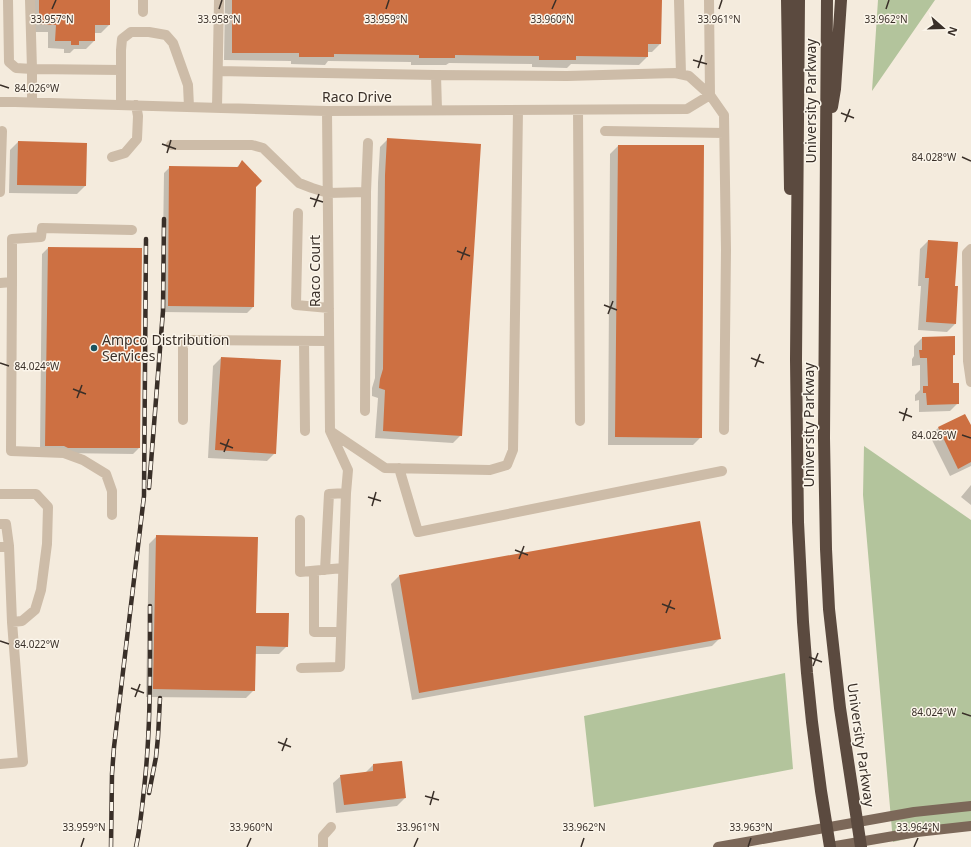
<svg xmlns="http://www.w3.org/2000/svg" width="971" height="847" font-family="'Noto Sans',sans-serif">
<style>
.green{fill:#b3c49c}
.shadow{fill:#0003}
.building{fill:#cd7042}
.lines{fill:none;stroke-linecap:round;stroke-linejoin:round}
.minor{stroke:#cdbca8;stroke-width:10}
.major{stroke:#7c6859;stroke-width:10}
.highway{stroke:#5b4a3f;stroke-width:12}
.rail-casing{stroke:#392f28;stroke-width:4.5}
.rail{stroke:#fbf5ea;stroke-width:3;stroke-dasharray:9;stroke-linecap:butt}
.ticks{fill:none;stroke:#392f28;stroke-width:1.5}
.poi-dot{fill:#1b535e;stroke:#fbf5ea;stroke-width:1.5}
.labels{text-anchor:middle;stroke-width:3;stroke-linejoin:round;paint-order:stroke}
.street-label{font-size:14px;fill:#392f28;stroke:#fbf5ea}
.poi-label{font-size:14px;fill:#392f28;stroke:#fbf5ea;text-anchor:start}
.ticks-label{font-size:10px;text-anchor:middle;fill:#392f28;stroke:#fbf5ea;stroke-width:3;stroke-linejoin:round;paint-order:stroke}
</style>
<rect width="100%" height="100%" fill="#f4ebdd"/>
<path class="green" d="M878 0H935L872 91Z
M864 446 971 520V824L893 842 863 495Z
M785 673 793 769 594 807 584 716Z"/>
<path class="shadow" d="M32 0H109V25L101 33H94V41L86 49H74L70 53H64V49L48 48V32H31Z
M225 0H661L660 44 652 52H647V57L639 65 571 64 567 68 532 67V64L449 63 446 65H411V62L328 61 325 65 291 64V61L224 60Z
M388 139 461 435 453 443 375 438 378 398 372 396V388L375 378 378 182 380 147Z
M18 142 86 144 85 186 77 194 9 193 10 150Z
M618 146 701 437 693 445H608L610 154Z
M242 162 255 187 253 307 247 313 162 312 164 173 170 167 236 168Z
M928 241 954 287H957L955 324 947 332 918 330 921 286H918L920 249Z
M48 248 141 249 139 448 133 454 62 453 40 451 42 254Z
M922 338 954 355 952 357V384L958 403 950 411 919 412V400L915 401V395L920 390V365L912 366V359L914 356V346Z
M221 358 275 453 267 461 208 458 213 366Z
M965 415 971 428V466L950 476 930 436 938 428Z
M971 485V505L961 497Z
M157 536 255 614 287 646 279 654H255L254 690 246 698 146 697 149 544Z
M399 576 720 638 712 646 412 700 391 584Z
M373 765 405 798 397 806 336 813 333 783 341 776 365 773Z"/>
<path class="building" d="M39 0H110V25H95V41H79V45H71V41H55L56 25 39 24Z
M232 0H662L661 44H648V57L576 56V60H539V56L455 55V58H419V55L334 54V57H299V53H232Z
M387 138 481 144 462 436 383 431 385 390 379 388 380 379 383 369 385 175Z
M18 141 87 143 86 186 17 185Z
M618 145H704L702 438 615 437Z
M242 160 262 181 256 187 254 307 168 306 169 166 238 167Z
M928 240 958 242 955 286H958L956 324 926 322 929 278H925Z
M48 247 142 248 140 448H68L64 446H45Z
M955 336V355H953V383H959V404L927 405 926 393H923V386H928L927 358H920L919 350H922V337Z
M221 357 281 360 276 454 215 450Z
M965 414 971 425V462L958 469 938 427Z
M700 521 721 639 419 693 399 575Z
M156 535 258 537 256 613H289L288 647 256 646 255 691 153 689Z
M402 761 406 798 344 805 340 775 373 771V764Z"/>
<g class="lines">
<path class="minor" d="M8 0 9 62 16 68 32 69 30 0
M679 0 681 74
M709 0 710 95
M143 12V0
M218 71 436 75 567 76 675 73 689 76 710 95 724 115 726 250 724 430
M436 75 437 110
M0 102H15L327 111 687 109 710 95
M32 102V69L121 70
M121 105V50L122 39 131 32H149L166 35 173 43 188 85 189 107
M217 108 219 0
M578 110 580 421
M605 131 724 133
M171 145H252L263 148 299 183 312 188 328 193 366 192 365 411
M112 157 125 153 137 139 138 116 136 105
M0 192 2 131
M366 192 368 143
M298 213 296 305 329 308
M971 249 967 253 968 361 971 382
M12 282 11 451 64 453 83 460 106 474 112 491V515
M0 283 12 282V239L41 237 42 228 132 230
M304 341 305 431
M183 420V345L188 340 329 341
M330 431 385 468 490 470 507 465 513 450 518 110
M399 468 418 532 722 471
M0 494H36L48 507 47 544 41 590 35 610 22 621 12 622 9 546 0 547
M300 520V572L343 568
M0 524H6L9 546
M325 570 329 494 346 493 348 470 330 431 327 111
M314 571V632H341
M301 668 340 667 346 493
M0 764 23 762 12 622
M323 847V836L331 827"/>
<path class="major" d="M718 847 914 812 971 806
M830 847 917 832 971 826"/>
<path class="highway" d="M787 0 790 189
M799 0 796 360 798 522 803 622 807 673 812 722 821 791 830 847
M827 0 824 438 826 549 829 609 840 708 861 847
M832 107 835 89 841 0"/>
<defs>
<path id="rail" d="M149 488 163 311 164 219
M149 793 156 757 158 737 160 698
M111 847 112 774 114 747 144 496 146 239
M136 847C140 828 142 809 144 789 151 728 150 667 150 606"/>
</defs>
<use href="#rail" class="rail-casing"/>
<use href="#rail" class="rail"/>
</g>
<path class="ticks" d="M52 9 56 0M219 9 222 0M386 9 389 0M552 9 556 0M719 9 722 0M886 9 889 0M693 60 707 64M698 68 702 55M0 85 9 88M841 113 854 118M845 122 850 109M162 144 176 149M167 153 171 140M962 157 971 161M310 198 323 202M314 207 319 194M457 251 470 256M461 260 466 247M604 305 617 310M608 314 613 301M751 358 764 363M0 363 9 366M755 367 760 354M73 389 86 394M77 398 82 385M899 412 912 417M903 421 907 408M962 435 971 438M220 443 233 448M224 452 229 439M368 497 381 501M372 506 376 492M515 550 528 555M519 559 524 546M662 604 675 609M666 613 671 600M0 641 9 644M809 657 822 662M813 666 818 653M131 688 144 693M135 697 140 684M962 713 971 716M278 742 291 747M282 751 287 738M425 796 439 800M430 805 434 791M81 847 84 838M247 847 251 838M414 847 418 838M581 847 584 838M748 847 751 838M914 847 918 838"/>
<circle class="poi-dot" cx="94" cy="348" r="4"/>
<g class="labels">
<g class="street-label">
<text x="357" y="102">Raco Drive</text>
<text transform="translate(811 101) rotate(-90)" y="5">University Parkway</text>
<text transform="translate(315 271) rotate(-90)" y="5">Raco Court</text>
<text transform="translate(809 425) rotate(-90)" y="5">University Parkway</text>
<text transform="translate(861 745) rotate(82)" y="5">University Parkway</text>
</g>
<g class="poi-label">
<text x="102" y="345">Ampco Distribution<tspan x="102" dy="16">Services</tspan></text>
</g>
</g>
<g class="ticks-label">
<text x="886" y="23">33.962°N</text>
<text x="52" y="23">33.957°N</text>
<text x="219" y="23">33.958°N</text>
<text x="386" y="23">33.959°N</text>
<text x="552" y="23">33.960°N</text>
<text x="719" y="23">33.961°N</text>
<text x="37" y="92">84.026°W</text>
<text x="934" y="161">84.028°W</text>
<text x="37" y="370">84.024°W</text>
<text x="934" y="439">84.026°W</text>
<text x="37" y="648">84.022°W</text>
<text x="934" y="716">84.024°W</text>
<text x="84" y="831">33.959°N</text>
<text x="251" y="831">33.960°N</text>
<text x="418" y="831">33.961°N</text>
<text x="584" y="831">33.962°N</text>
<text x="751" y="831">33.963°N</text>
<text x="918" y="831">33.964°N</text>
</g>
<g transform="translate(943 28) rotate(110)" stroke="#fbf5ea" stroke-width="3" paint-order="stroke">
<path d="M0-3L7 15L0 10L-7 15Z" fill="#392f28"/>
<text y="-6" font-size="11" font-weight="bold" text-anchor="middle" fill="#392f28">N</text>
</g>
</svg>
